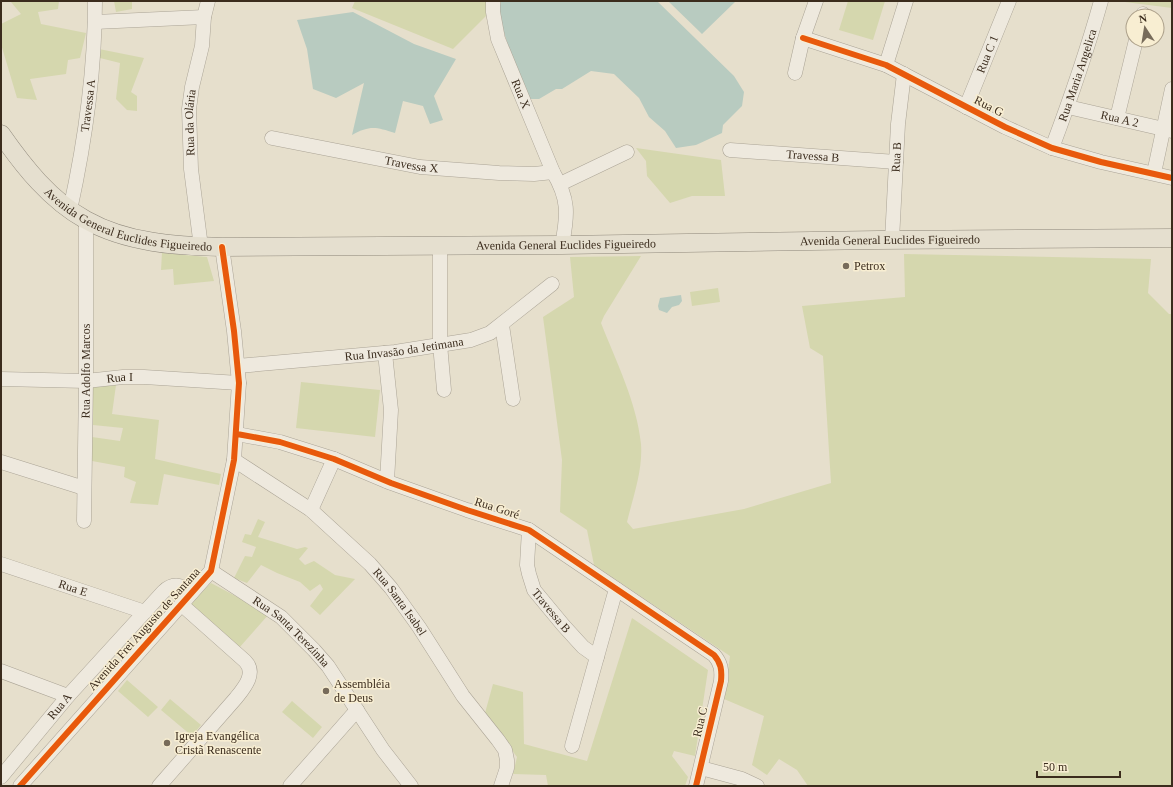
<svg xmlns="http://www.w3.org/2000/svg" width="1173" height="787" font-family="'Times New Roman',serif">
<style>
.green{fill:#d5d7ae}
.water{fill:#b8cbc0}
.lines{fill:none;stroke-linecap:round;stroke-linejoin:round}
.minor-casing{stroke:#aba496;stroke-width:15}
.major-casing{stroke:#90897c;stroke-width:19}
.minor{stroke:#eee9de;stroke-width:14}
.major{stroke:#e5dfcf;stroke-width:18}
.cycleway-casing{stroke:#f8eed2;stroke-width:8}
.cycleway{stroke:#e8590c;stroke-width:6}
.poi-dot{fill:#776b5a;stroke:#f8eed2;stroke-width:1.5}
.labels{text-anchor:middle;stroke-width:3;stroke-linejoin:round;paint-order:stroke}
.street-label{font-size:12px;fill:#3b2c1d;stroke:#f8eed2}
.poi-label{font-size:12px;fill:#3b2c1d;stroke:#f8eed2;text-anchor:start}
</style>
<rect width="100%" height="100%" fill="#e6dfcc"/>
<path class="green" d="M59 1 58 9 38 12 41 24 86 33 80 58 68 60 66 74 30 79 37 100 17 98 1 44V24L21 14 11 2Z
M114 1H132V9L116 12Z
M355 1H486V16L453 49 352 8Z
M848 1H885L873 40 839 30Z
M1125 1H1172V8L1125 2Z
M99 49 144 58 131 92 137 96V111L127 110 116 99 120 63 100 58Z
M636 148 721 160 725 196H692L670 203 647 176 646 161Z
M162 253 207 257 214 281 174 285 173 269 161 270Z
M904 254 1151 259 1148 293 1169 314H1172V786H808L797 770 779 759 767 775 752 765 764 716 724 699 730 656 594 565 587 530 560 512 562 460 543 317 574 297 570 257 641 256 604 316 601 323C616 361 637 403 641 444 643 470 633 497 627 522L633 529 744 509 831 483 823 356 810 348 802 306 905 297Z
M718 288 720 302 692 306 690 292Z
M301 382 380 390 375 437 296 428Z
M116 385 112 414 159 420 155 459 221 474 219 485 164 474 158 505 130 503 136 482 124 477 125 467 92 461V437L120 441 123 428 93 425 92 387Z
M258 519 265 522 258 537 297 549 305 547 308 548 299 559 305 565 314 561 335 575 355 579 320 615 310 606 323 589 320 584 310 591 300 582 277 573 261 565 247 583 234 578 245 556 252 557 256 547 242 542 245 534 251 535Z
M211 583 269 614 239 648 189 604Z
M632 618 708 670 695 756 674 751 672 756 688 777 685 786H548L546 775 513 774 517 757 485 713 493 684 523 692 524 744 587 761Z
M127 680 158 707 148 717 118 691Z
M170 699 201 725 192 736 161 710Z
M292 701 322 727 313 738 282 712Z"/>
<path class="water" d="M501 1H657L734 76 744 92 742 106 723 125 722 133 696 145 676 148 665 131 649 117 639 98 614 74 591 71 562 89H556L539 99H529L511 55 498 13Z
M668 1H736L702 34Z
M353 12 414 44 456 59 434 96 443 120 430 124 423 106 403 101 395 133C376 127 370 125 352 135L364 83 336 98 313 89 307 49 297 20Z
M681 295 682 301 679 305 672 307 667 313 659 310 658 306 660 298Z"/>
<g class="lines">
<defs>
<g id="minor">
<path id="s1" d="M493 1V12L498 39 553 172C569 199 568 214 562 245"/>
<path d="M1142 16 1143 14"/>
<path d="M95 22 204 17"/>
<path d="M803 38 886 65 1005 127 1052 148 1101 162 1172 178"/>
<path d="M886 65 906 1"/>
<path d="M795 73 803 38 816 1"/>
<path id="s2" d="M966 107 1009 1"/>
<path id="s3" d="M1068 107 1172 131"/>
<path d="M1117 118 1136 40"/>
<path id="s4" d="M272 138 420 167 499 173 534 174 553 172"/>
<path id="s5" d="M1052 148C1070 100 1087 51 1101 1"/>
<path id="s6" d="M730 150 896 162"/>
<path d="M1154 173 1172 89"/>
<path d="M560 184 627 152"/>
<path id="s7" d="M70 210C85 142 95 70 95 1"/>
<path id="s8" d="M892 240 898 124 904 74"/>
<path d="M440 245V344L444 390"/>
<path id="s9" d="M201 247 191 169 189 109 192 87 202 46 204 17 208 1"/>
<path d="M502 325 513 399"/>
<path d="M385 353 391 410 387 481"/>
<path id="s10" d="M238 366 395 352 471 340 490 333 552 284"/>
<path id="s11" d="M1 379 86 381 123 377H144L239 383"/>
<path d="M237 434 280 442 334 459 391 483 467 510 529 530 714 655C721 663 722 670 721 681L696 786"/>
<path id="s12" d="M234 460 311 510 370 564 391 588 419 627 463 696 498 740 505 750 507 760V768L501 786"/>
<path d="M1 462 84 488"/>
<path d="M311 510 334 459"/>
<path id="s13" d="M84 521 86 381V220"/>
<path id="s14" d="M529 530 527 565 529 574 534 590 563 625 583 647 597 657"/>
<path id="s15" d="M1 564 145 612"/>
<path id="s16" d="M211 571 281 617 314 650 328 666 383 750 411 786"/>
<path d="M1 671 68 696"/>
<path d="M572 746 616 589"/>
<path d="M701 768 742 779 757 786"/>
<path id="s17" d="M1 777 68 696 163 592C173 582 182 585 192 592"/>
<path d="M20 786 211 571 234 460 239 383 234 331 222 247"/>
<path d="M159 786 236 698C244 688 257 673 245 661L182 605"/>
<path d="M290 786 357 710"/>
</g>
<g id="major">
<path id="s18" d="M1 134C24 167 50 200 86 220 127 243 176 246 222 247L562 245 878 240 1172 238"/>
</g>
</defs>
<use href="#minor" class="minor-casing"/>
<use href="#major" class="major-casing"/>
<use href="#minor" class="minor"/>
<use href="#major" class="major"/>
<defs>
<path id="cycleway" d="M803 38 886 65 1005 127 1052 148 1101 162 1172 178
M237 434 280 442 334 459 391 483 467 510 529 530 714 655C721 663 722 670 721 681L696 786
M20 786 211 571 234 460 239 383 234 331 222 247"/>
</defs>
<use href="#cycleway" class="cycleway-casing"/>
<use href="#cycleway" class="cycleway"/>
</g>
<g class="poi-dot">
<circle cx="846" cy="266" r="4"/>
<circle cx="326" cy="691" r="4"/>
<circle cx="167" cy="743" r="4"/>
</g>
<g class="labels">
<g class="street-label">
<text dy="4" stroke="none"><textPath href="#s2" startOffset="57">Rua C 1</textPath></text>
<text dy="4" stroke="none"><textPath href="#s5" startOffset="77">Rua Maria Angelica</textPath></text>
<text dy="4" stroke="none"><textPath href="#s1" startOffset="98">Rua X</textPath></text>
<text dy="4" stroke="none"><textPath href="#s7" startOffset="106">Travessa A</textPath></text>
<text transform="translate(989 106) rotate(27)" y="4">Rua G</text>
<text dy="4" stroke="none"><textPath href="#s3" startOffset="53">Rua A 2</textPath></text>
<text dy="4" stroke="none"><textPath href="#s9" startOffset="125">Rua da Olária</textPath></text>
<text dy="4" stroke="none"><textPath href="#s6" startOffset="83">Travessa B</textPath></text>
<text dy="4" stroke="none"><textPath href="#s8" startOffset="83">Rua B</textPath></text>
<text dy="4" stroke="none"><textPath href="#s4" startOffset="142">Travessa X</textPath></text>
<text dy="4" stroke="none"><textPath href="#s18" startOffset="162">Avenida General Euclides Figueiredo</textPath></text>
<text dy="4" stroke="none"><textPath href="#s18" startOffset="930">Avenida General Euclides Figueiredo</textPath></text>
<text dy="4" stroke="none"><textPath href="#s18" startOffset="606">Avenida General Euclides Figueiredo</textPath></text>
<text dy="4" stroke="none"><textPath href="#s10" startOffset="167">Rua Invasão da Jetimana</textPath></text>
<text dy="4" stroke="none"><textPath href="#s13" startOffset="150">Rua Adolfo Marcos</textPath></text>
<text dy="4" stroke="none"><textPath href="#s11" startOffset="119">Rua I</textPath></text>
<text transform="translate(497 508) rotate(18)" y="4">Rua Goré</text>
<text dy="4" stroke="none"><textPath href="#s15" startOffset="76">Rua E</textPath></text>
<text dy="4" stroke="none"><textPath href="#s12" startOffset="220">Rua Santa Isabel</textPath></text>
<text dy="4" stroke="none"><textPath href="#s14" startOffset="88">Travessa B</textPath></text>
<text transform="translate(144 629) rotate(-48)" y="4">Avenida Frei Augusto de Santana</text>
<text dy="4" stroke="none"><textPath href="#s16" startOffset="101">Rua Santa Terezinha</textPath></text>
<text dy="4" stroke="none"><textPath href="#s17" startOffset="92">Rua A</textPath></text>
<text transform="translate(700 722) rotate(-77)" y="4">Rua C</text>
</g>
<g class="poi-label">
<text x="854" y="270">Petrox</text>
<text x="334" y="688">Assembléia<tspan x="334" dy="14">de Deus</tspan></text>
<text x="175" y="740">Igreja Evangélica<tspan x="175" dy="14">Cristã Renascente</tspan></text>
</g>
</g>
<rect width="1173" height="787" fill="none" stroke="#3b2c1d" stroke-width="4"/>
<g transform="translate(1145 28) rotate(348)"><circle r="19" fill="#f8eed2" stroke="#aca08a"/>
<path d="M0-3L7 15L0 10L-7 15Z" fill="#776b5a"/>
<text y="-6" font-size="11" font-weight="bold" text-anchor="middle" fill="#3b2c1d">N</text>
</g>
<path d="M1037 771v6h83v-6" fill="none" stroke="#3b2c1d" stroke-width="2"/>
<text x="1043" y="771" font-size="12" fill="#3b2c1d" stroke="#f8eed2" stroke-width="3" paint-order="stroke">50 m</text>
</svg>
